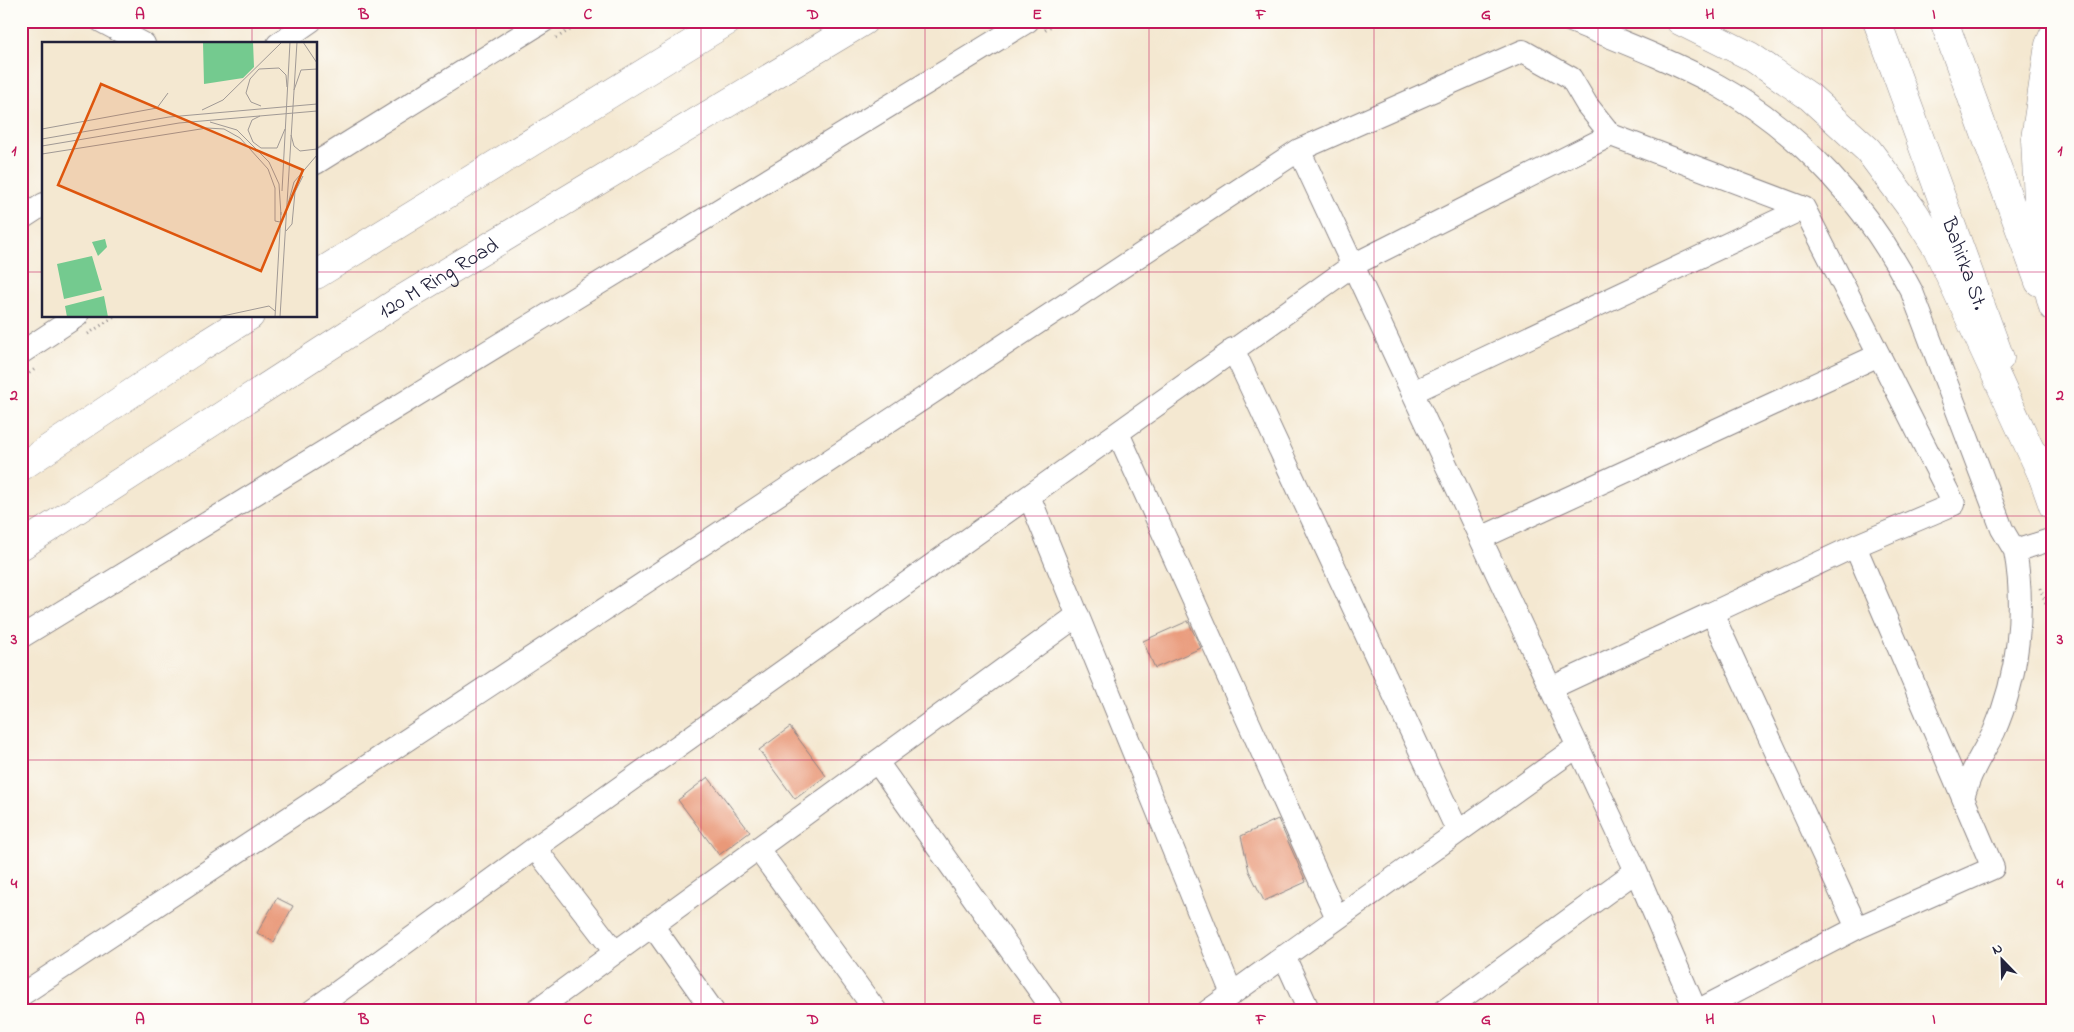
<svg xmlns="http://www.w3.org/2000/svg" width="2074" height="1032" font-family="'Indie Flower',sans-serif">
<style>
.building{fill:#e99979}
.lines{fill:none;stroke-linecap:round;stroke-linejoin:round}
.minor-casing{stroke:#8b8586;stroke-width:24}
.major-casing{stroke:#8b8586;stroke-width:29}
.highway-casing{stroke:#8b8586;stroke-width:29}
.path{stroke:#8b8586;stroke-width:3;stroke-dasharray:1 4;stroke-linecap:butt}
.minor{stroke:#fff;stroke-width:22}
.major{stroke:#fff;stroke-width:28}
.highway{stroke:#fff;stroke-width:28}
.grid{fill:none;stroke:#c2185b;stroke-width:1;stroke-opacity:0.55}
.labels{text-anchor:middle;stroke-width:5;stroke-linejoin:round;paint-order:stroke}
.street-label{font-size:21px;fill:#22223b;stroke:#fdfcf7}
.inset-road{fill:none;stroke:#a09995;stroke-width:1}
.view{fill:#de560e;fill-opacity:0.15;stroke:#de560e;stroke-width:2.5}
.inset-edge{fill:none;stroke:#22223b;stroke-width:2.5}
.neatline{fill:none;stroke:#c2185b;stroke-width:2}
.grid-label{font-size:16px;text-anchor:middle;font-weight:bold;fill:#c2185b}
</style>
<rect width="100%" height="100%" fill="#fdfcf7"/>
<filter id="ink" filterUnits="userSpaceOnUse"><feTurbulence type="fractalNoise" baseFrequency=".02" numOctaves="2"/><feDisplacementMap in="SourceGraphic" scale="10" xChannelSelector="R" yChannelSelector="G"/><feConvolveMatrix kernelMatrix="1 2 1 2 8 2 1 2 1" color-interpolation-filters="sRGB"/></filter>
<filter id="wash" filterUnits="userSpaceOnUse"><feTurbulence type="fractalNoise" baseFrequency=".0096" numOctaves="4" result="noise"/><feDisplacementMap in="SourceGraphic" scale="20" xChannelSelector="R" yChannelSelector="G"/><feGaussianBlur stdDeviation="1.12" result="paint"/><feColorMatrix in="noise" values="0 0 0 0 0 0 0 0 0 0 0 0 0 0 0 0 0 1.4 0 .05"/><feComposite in="paint" operator="in"/></filter>
<g filter="url(#wash)">
<rect width="100%" height="100%" fill="#f4e8d1"/>
<g id="blocks">
<path class="building" d="M1188 621 1201 648 1155 668 1143 641Z
M790 727 826 776 795 799 759 750Z
M708 777 750 832 719 855 678 800Z
M1278 819 1306 882 1264 901 1249 871 1241 836Z
M277 898 293 906 274 942 257 933Z"/>
</g>
</g>
<g filter="url(#ink)">
<use href="#blocks" fill-opacity="0" stroke="#8b8586" stroke-width="1"/>
<g class="lines">
<defs>
<path id="minor" d="M101 21 144 44
M1571 21C1620 41 1670 60 1717 85 1802 132 1868 207 1912 292L2002 529 2015 551 2053 539
M278 44 311 21
M1299 150 1636 871 1696 1011
M316 163 544 21
M21 219 44 204
M1233 349 1458 832
M21 353 77 316
M1413 392 1804 208 1879 355
M1118 433 1337 918
M1481 538 1879 355 1954 504 1855 546
M21 637 1028 21
M1551 688 1712 613
M877 762 1054 1011
M1963 798C1966 788 1969 778 1974 769 1980 756 1988 744 1994 732 2018 677 2026 610 2015 551
M535 848 615 952
M758 849 876 1011
M652 925 713 1011
M1284 956 1309 1011
M1232 994 1029 496 1353 265 1611 135
M21 995 1299 150 1523 51 1571 78 1587 105 1611 135 1804 208
M312 1011 535 848 1029 496
M535 1011 1078 615
M1208 1011 1578 746
M1444 1011 1636 871
M1697 1011 1857 928 1993 868 1855 546 1712 613 1857 928"/>
<g id="major">
<path id="s1" d="M1877 21 2000 358"/>
<path d="M1944 21 2039 282"/>
<path d="M2035 455 2053 506"/>
</g>
<g id="highway">
<path d="M1680 21 1750 56 1810 97 1868 150 1914 212 1937 248 2043 477"/>
<path d="M2053 36 2049 45 2035 139 2041 261 2053 307"/>
<path d="M316 275 728 21"/>
<path d="M21 467 199 348 250 316"/>
<path id="s2" d="M21 546 399 301 864 21"/>
</g>
</defs>
<use href="#minor" class="minor-casing"/>
<use href="#major" class="major-casing"/>
<use href="#highway" class="highway-casing"/>
<path class="path" d="M1542 21 1553 26
M1045 30 1059 21
M556 38 586 21
M88 334 115 316
M21 379 35 369
M2040 588 2053 622
M21 661 29 656"/>
<use href="#minor" class="minor"/>
<use href="#major" class="major"/>
<use href="#highway" class="highway"/>
</g>
</g>
<path class="grid" d="M252 21V44M476 21V1011M701 21V1011M925 21V1011M1149 21V1011M1374 21V1011M1598 21V1011M1822 21V1011M21 272H44M316 272H2053M252 316V1011M21 516H2053M21 760H2053"/>
<g class="labels">
<g class="street-label">
<text dy="7" stroke="none"><textPath href="#s1" startOffset="258">Bahirka St.</textPath></text>
<text dy="7" stroke="none"><textPath href="#s2" startOffset="496">120 M Ring Road</textPath></text>
</g>
</g>
<g transform="translate(42 42)">
<rect width="275" height="275" fill="#f4e8d1"/>
<path d="M161 0H211L212 25 201 36 162 42ZM63 197 65 205 56 214 50 200ZM50 214 60 248 22 257 15 222ZM62 254 66 275H25L23 264Z" fill="#74ca8f"/>
<path class="inset-road" d="M261 0 275 21M252 48 259 28 275 27M219 64 209 60 204 51 208 37 217 27 237 26 244 33 245 45M160 68 181 58 240 0M218 74 210 78 206 88 211 100 219 106H235L243 87M168 80 195 88 227 120 237 142 239 173M0 87 115 66 126 51M249 93 252 104 258 109 275 107M0 97 127 75 275 62M0 104 137 81 275 69M0 112 165 86 182 87 198 96 226 127 233 146V179L238 180M240 149 248 0M246 162 252 140 275 113M244 189 250 182 253 150 261 134M176 275 227 264 233 269M233 275 239 170M238 275 255 0"/>
<path class="view" d="M59 42 261 128 219 229 16 143Z"/>
<rect width="275" height="275" class="inset-edge"/>
</g>
<rect width="2074" height="1032" fill="none" stroke="#fdfcf7" stroke-width="55"/>
<g transform="translate(2002 960) rotate(337)" stroke="#fdfcf7" stroke-width="4" paint-order="stroke">
<path d="M0-4L9 19L0 12L-9 19Z" fill="#22223b"/>
<text y="-8" font-size="14" font-weight="bold" text-anchor="middle" fill="#22223b">N</text>
</g>
<rect x="28" y="28" width="2018" height="976" class="neatline"/>
<g class="grid-label">
<text x="140" y="19">A</text>
<text x="364" y="19">B</text>
<text x="588" y="19">C</text>
<text x="813" y="19">D</text>
<text x="1037" y="19">E</text>
<text x="1261" y="19">F</text>
<text x="1486" y="19">G</text>
<text x="1710" y="19">H</text>
<text x="1934" y="19">I</text>
<text x="14" y="155">1</text>
<text x="2060" y="155">1</text>
<text x="14" y="400">2</text>
<text x="2060" y="400">2</text>
<text x="14" y="644">3</text>
<text x="2060" y="644">3</text>
<text x="14" y="888">4</text>
<text x="2060" y="888">4</text>
<text x="140" y="1024">A</text>
<text x="364" y="1024">B</text>
<text x="588" y="1024">C</text>
<text x="813" y="1024">D</text>
<text x="1037" y="1024">E</text>
<text x="1261" y="1024">F</text>
<text x="1486" y="1024">G</text>
<text x="1710" y="1024">H</text>
<text x="1934" y="1024">I</text>
</g>
</svg>
